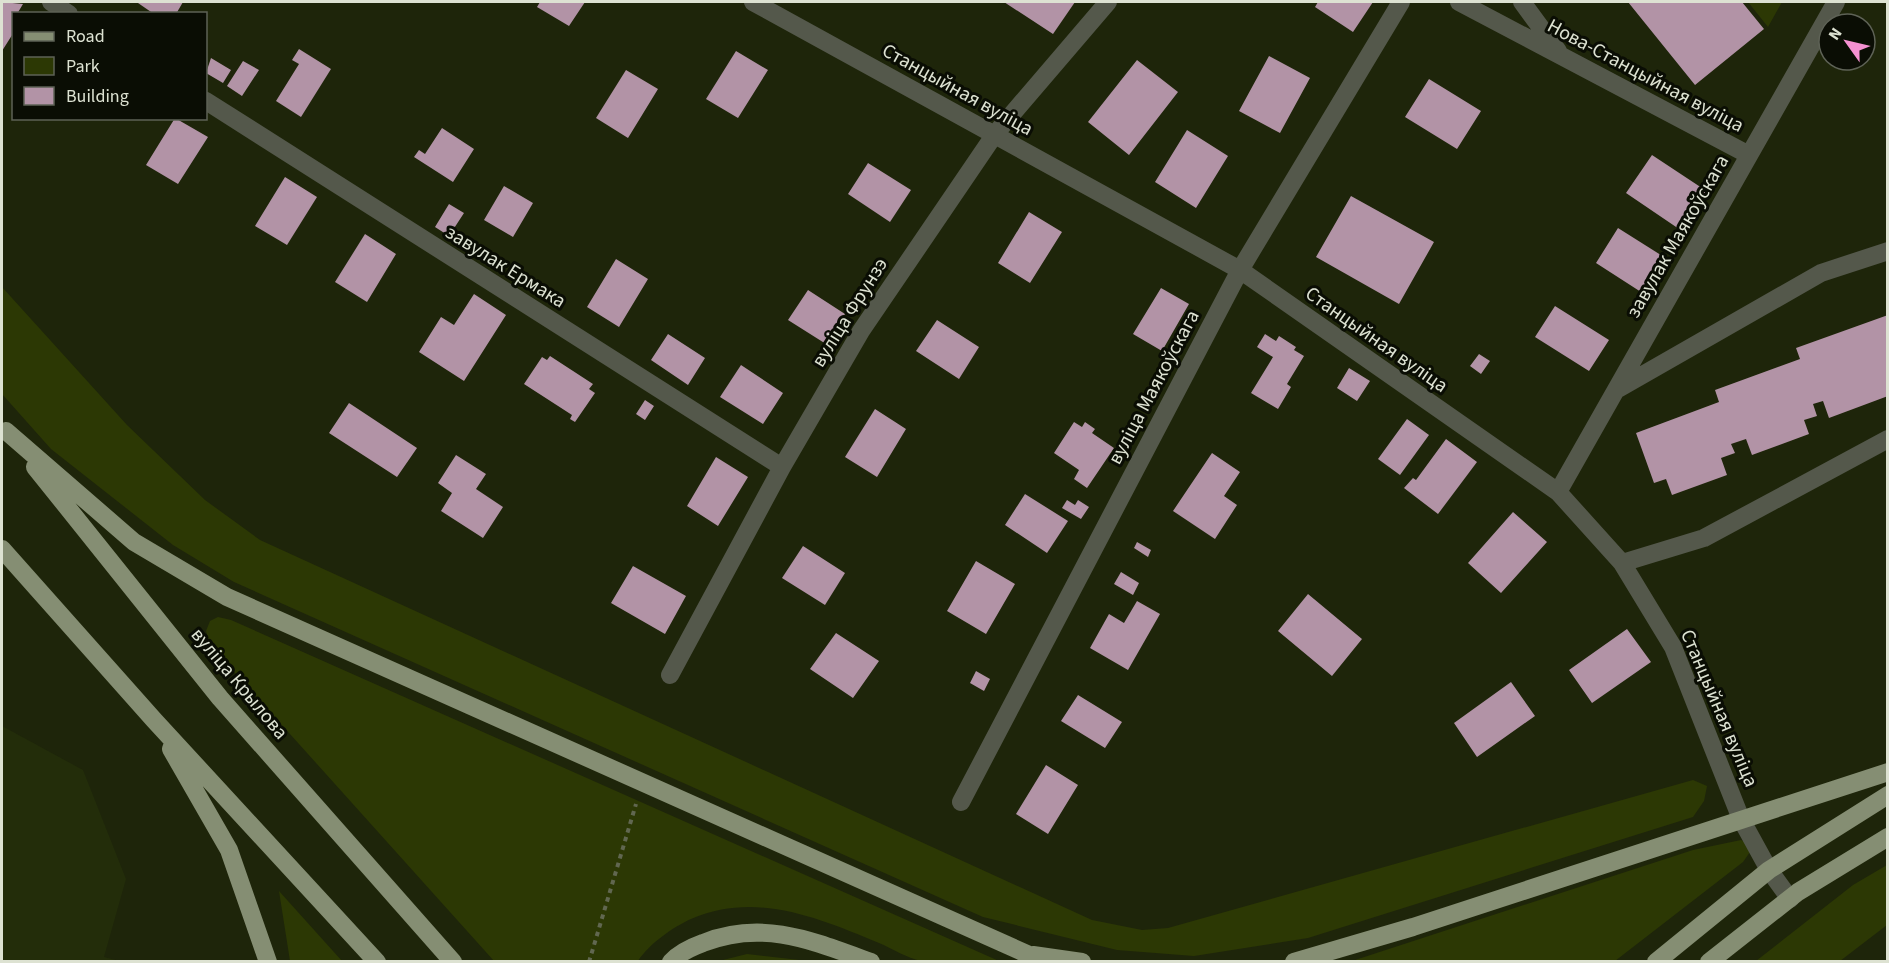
<svg xmlns="http://www.w3.org/2000/svg" width="1889" height="963" font-family="'Source Sans 3',sans-serif">
<style>
.built{fill:#232d0a}
.green{fill:#2c3804}
.building{fill:#b293a6}
.lines{fill:none;stroke-linecap:round;stroke-linejoin:round}
.path{stroke:#616750;stroke-width:4;stroke-dasharray:4.5 4.5;stroke-linecap:butt}
.minor{stroke:#54584b;stroke-width:18}
.major{stroke:#858e73;stroke-width:18}
.labels{text-anchor:middle;stroke-width:6;stroke-linejoin:round;paint-order:stroke}
.street-label{font-size:20px;fill:#dde2d2;stroke:#0a0d04}
</style>
<rect width="100%" height="100%" fill="#1e250a"/>
<path class="built" d="M2 726 83 770 126 879 104 957 119 961H2Z"/>
<path class="green" d="M1748 2H1782L1768 27Z
M2 287 127 425 205 500 260 540 1092 920 1142 930 1168 928 1693 780 1707 786 1704 801 1693 817 1308 938 1194 956 1117 950 983 917 234 582 173 545 51 449 2 394Z
M218 617 231 620 999 961C978 962 940 963 921 961 907 958 893 949 879 943 818 918 756 891 691 919 673 927 649 944 638 961H494L210 645 206 631 210 621Z
M1741 840 1748 844 1750 852 1743 862 1615 961 1349 962 1693 850Z
M1887 865V925L1840 961H1756L1853 885Z
M279 891 342 961H290Z
M747 954 808 961H719Z"/>
<path class="building" d="M2 2 23 4 17 14H14V32L2 51Z
M139 2H183L176 14H154L138 3Z
M540 2H585L569 26 537 7Z
M1004 2H1075L1053 34Z
M1318 2H1373L1353 32 1315 7Z
M1628 2H1742L1764 29 1695 85Z
M299 49 331 69 301 117 276 101 299 64 292 60Z
M736 51 768 70 738 118 706 99Z
M1269 56 1310 78 1280 133 1239 111Z
M211 58 231 70 223 83 206 73Z
M1137 60 1178 92 1129 155 1088 122Z
M243 61 259 70 242 96 227 86Z
M626 70 658 89 628 138 596 118Z
M1429 79 1481 111 1457 149 1405 117Z
M175 118 208 137 178 184 146 165Z
M442 128 474 149 453 182 414 157 419 150 425 154Z
M1187 130 1228 156 1196 208 1155 182Z
M1652 155 1708 192 1682 231 1626 193Z
M868 163 911 190 890 222 848 194Z
M285 177 317 197 287 245 255 226Z
M504 186 533 203 513 237 484 220Z
M1351 196 1434 242 1399 304 1316 257Z
M449 204 464 213 449 236 435 227Z
M1029 212 1062 232 1030 283 998 263Z
M1618 228 1664 257 1641 292 1596 263Z
M365 234 396 254 367 302 335 282Z
M616 259 648 279 619 327 587 307Z
M1161 288 1189 304 1162 351 1133 334Z
M808 290 845 314 826 344 788 320Z
M474 294 506 315 464 381 419 352 441 317 454 325Z
M1555 306 1609 340 1589 371 1535 337Z
M1888 315V396L1829 418 1823 401 1813 404 1817 416 1804 420 1809 434 1752 455 1746 439 1731 444 1735 453 1721 458 1727 475 1672 495 1666 479 1654 483 1636 433 1719 402 1715 390 1800 359 1796 348Z
M937 320 979 347 959 379 916 351Z
M668 334 705 358 688 385 651 360Z
M1265 334 1276 341 1279 336 1296 347 1294 350 1304 356 1287 384 1291 387 1278 409 1251 393 1273 357 1257 347Z
M1479 354 1490 361 1481 374 1470 366Z
M550 356 593 384 589 389 595 393 575 422 570 419 572 415 524 384 542 357 547 360Z
M741 365 783 393 763 424 720 397Z
M1349 368 1370 381 1357 401 1337 388Z
M1153 379 1161 384 1154 398 1145 393Z
M645 400 654 406 645 420 636 414Z
M349 403 417 448 397 477 329 433Z
M875 409 906 429 877 477 845 457Z
M1407 419 1429 435 1400 475 1378 459Z
M1074 422 1082 427 1085 422 1095 429 1092 433 1114 448 1087 488 1074 479 1079 470 1054 453Z
M1446 439 1477 462 1438 514 1404 488 1413 478 1416 480Z
M1212 453 1240 472 1224 496 1237 505 1215 539 1173 511Z
M456 455 486 474 476 489 503 507 483 538 441 511 452 493 438 483Z
M716 457 748 477 718 526 687 506Z
M1025 494 1068 521 1047 553 1005 525Z
M1067 500 1075 505 1078 500 1089 507 1081 519 1062 508Z
M1513 512 1547 542 1501 593 1468 563Z
M1137 542 1151 550 1148 557 1134 548Z
M803 546 845 573 825 605 782 578Z
M976 561 1015 584 986 634 947 611Z
M633 566 686 596 665 634 611 603Z
M1121 572 1139 583 1133 595 1114 584Z
M1308 594 1362 639 1332 676 1278 631Z
M1137 601 1160 614 1128 670 1090 648 1109 614 1124 623Z
M1627 629 1651 662 1592 703 1569 670Z
M836 633 879 661 853 698 810 669Z
M976 671 990 679 984 691 970 683Z
M1511 682 1535 716 1477 757 1454 723Z
M1078 695 1122 722 1105 748 1061 721Z
M1046 765 1078 785 1048 834 1016 814Z"/>
<g class="lines">
<path class="path" d="M589 962 636 804"/>
<path class="minor" d="M51 2 69 14
M753 2 1240 270 1558 492 1622 563 1673 647 1741 819 1769 870 1790 899
M1459 2 1749 155
M1522 2 1558 51
M206 101 782 467
M1618 389 1821 273 1888 251
M1558 492 1836 2
M1622 563 1704 538 1888 439
M670 675 782 467 861 331 995 134 1108 2
M961 802 1240 270 1401 2"/>
<path class="major" d="M6 431 134 542 227 597 1045 962
M35 467 220 698 453 962
M2 549 154 720 377 962
M171 749 229 850 268 962
M1033 955 1082 962
M671 962C679 953 692 947 703 943 763 919 813 941 871 962
M1294 962 1413 927 1888 772
M1656 962 1769 870 1888 795
M1709 962 1798 892 1888 837"/>
</g>
<g class="labels">
<g class="street-label">
<text transform="translate(1646 75) rotate(28)" y="7">Нова-Станцыйная вуліца</text>
<text transform="translate(958 89) rotate(29)" y="7">Станцыйная вуліца</text>
<text transform="translate(1677 236) rotate(-60)" y="7">завулак Маякоўскага</text>
<text transform="translate(506 266) rotate(32)" y="7">завулак Ермака</text>
<text transform="translate(849 312) rotate(-58)" y="7">вуліца Фрунзэ</text>
<text transform="translate(1377 339) rotate(35)" y="7">Станцыйная вуліца</text>
<text transform="translate(1153 387) rotate(-62)" y="7">вуліца Маякоўскага</text>
<text transform="translate(240 683) rotate(50)" y="7">вуліца Крылова</text>
<text transform="translate(1720 708) rotate(67)" y="7">Станцыйная вуліца</text>
</g>
</g>
<rect width="1889" height="963" fill="none" stroke="#dde2d2" stroke-width="6"/>
<rect x="12" y="12" width="195" height="108" fill="#0a0d04" stroke="#5e6256" stroke-width="1.5"/>
<rect x="24" y="32" width="30" height="9" fill="#858e73" stroke="#5e6256" stroke-width="1.5"/>
<text x="66" y="42" font-size="18" fill="#dde2d2">Road</text>
<rect x="24" y="57" width="30" height="18" fill="#2c3804" stroke="#5e6256" stroke-width="1.5"/>
<text x="66" y="72" font-size="18" fill="#dde2d2">Park</text>
<rect x="24" y="87" width="30" height="18" fill="#b293a6" stroke="#5e6256" stroke-width="1.5"/>
<text x="66" y="102" font-size="18" fill="#dde2d2">Building</text>
<g transform="translate(1847 42) rotate(304)"><circle r="28" fill="#0a0d04" stroke="#5e6256" stroke-width="1.5"/>
<path d="M0-4.5L10 22L0 15L-10 22Z" fill="#f591d2"/>
<text y="-9" font-size="16" font-weight="bold" text-anchor="middle" fill="#dde2d2">N</text>
</g>
</svg>
